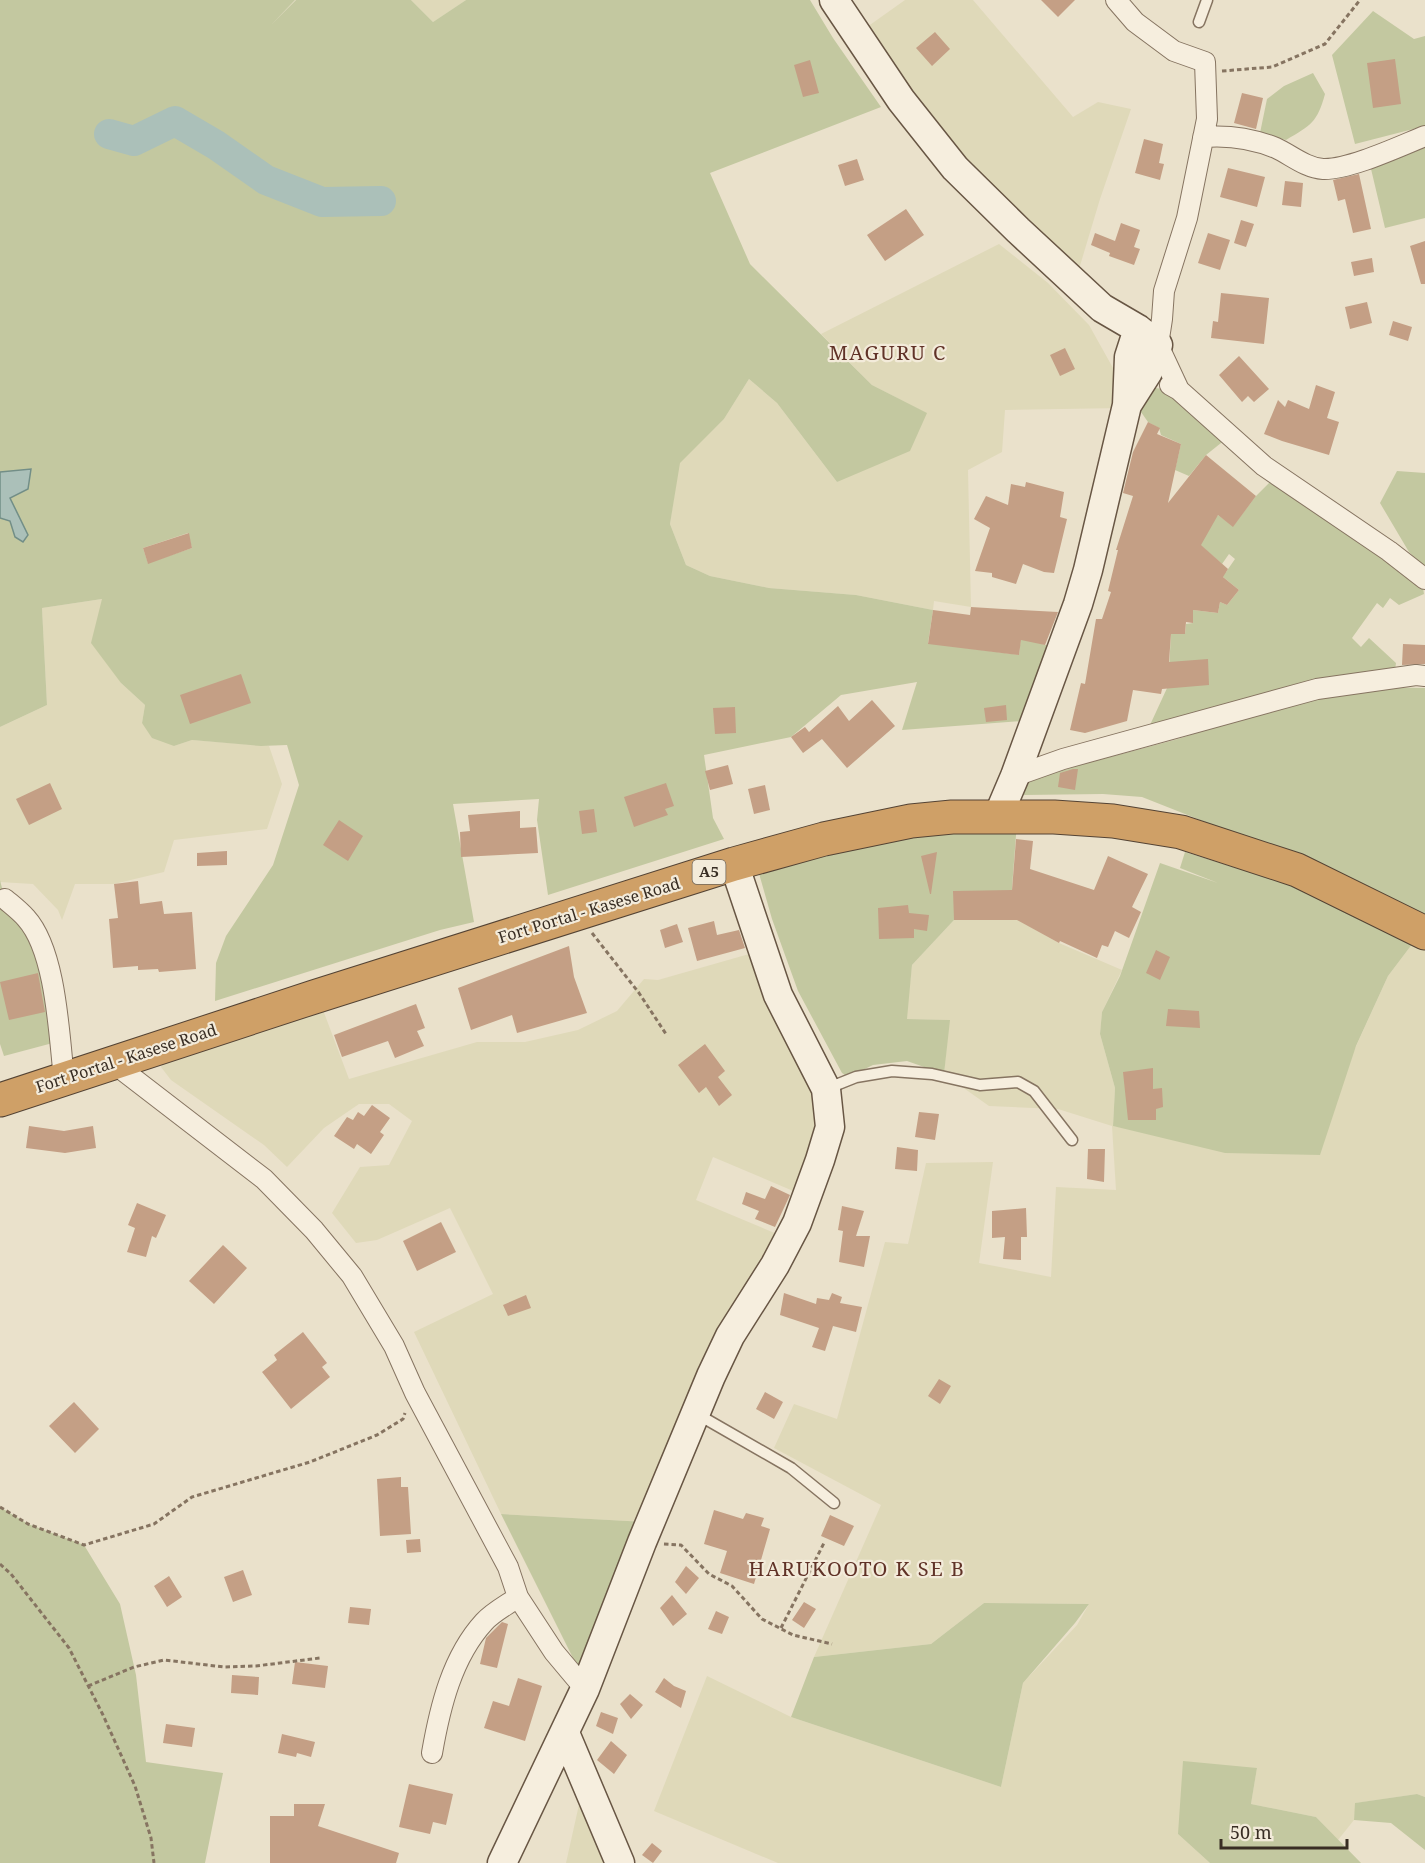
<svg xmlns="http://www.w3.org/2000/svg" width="1425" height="1863" font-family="'Noto Serif',serif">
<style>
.farmland{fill:#dfd9b9}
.green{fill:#c3c8a0;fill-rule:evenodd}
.water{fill:#abc0b9;stroke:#728e87;stroke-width:1.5}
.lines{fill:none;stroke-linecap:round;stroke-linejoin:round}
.river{stroke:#abc0b9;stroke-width:30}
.building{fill:#c49f85}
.lane-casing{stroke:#867461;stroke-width:13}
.street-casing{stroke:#867461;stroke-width:22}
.secondary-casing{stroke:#685644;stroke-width:31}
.highway-casing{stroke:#544334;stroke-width:35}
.path{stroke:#867461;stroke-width:3;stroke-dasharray:4.5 3;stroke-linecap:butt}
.lane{stroke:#f6eede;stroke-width:10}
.street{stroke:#f6eede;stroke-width:20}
.secondary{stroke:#f6eede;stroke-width:28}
.highway{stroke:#cfa067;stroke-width:33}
.labels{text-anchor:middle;stroke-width:4.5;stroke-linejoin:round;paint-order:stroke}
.shield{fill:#f3ebda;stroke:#70665a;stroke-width:1.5}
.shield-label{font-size:15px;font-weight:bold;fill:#382d23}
.street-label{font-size:16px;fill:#382d23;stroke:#f3ebda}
.quarter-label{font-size:20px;letter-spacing:1.5px;fill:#603227;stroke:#f3ebda}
</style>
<rect width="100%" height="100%" fill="#eae1cb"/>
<path class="farmland" d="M411 0H466L433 22Z
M905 0H973L1073 117 1098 102 1131 109 1100 199 1076 279 943 151 860 32Z
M999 244 1048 283 1089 325 1113 368 1122 408 1005 410 1002 452 968 470 971 607 934 601 933 610 856 595 769 588 710 576 686 565 670 524 679 463 724 419 749 379 777 403 837 482 926 413 872 385 821 334Z
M102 599 121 683 145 705 142 723 174 746 192 740 269 746 282 784 267 829 174 840 164 872 114 884H75L62 920 58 910 33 884 0 882V727L47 705 42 608Z
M1014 918 1059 943 1122 970 1102 1012 1100 1034 1115 1088 1113 1126 1319 1155 1353 1053 1388 976 1413 943 1425 950V1797L1417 1794 1356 1803 1354 1820 1338 1840 1316 1817 1251 1804 1257 1768 1178 1834 1210 1863H778L654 1811 707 1676 791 1717 1001 1787 1023 1683 1077 1625 1089 1604 984 1603 931 1644 814 1657 881 1505 774 1448 794 1404 837 1419 885 1242 908 1244 926 1163 993 1162 979 1263 1051 1277 1056 1187 1116 1190 1112 1126 1058 1109 989 1106 944 1074 949 1020 906 1019 912 965 954 920Z
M767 949 824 1074 805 1196 713 1157 696 1200 784 1237 646 1522 501 1514 414 1332 493 1294 450 1208 377 1240 356 1243 332 1213 360 1167 389 1165 412 1121 389 1104H359L324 1128 287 1167 264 1145 171 1080 161 1067 165 1058 320 1002 349 1079 477 1042H525L578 1030 617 1011 644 979 658 980Z
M582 1791 611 1863H566Z"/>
<path class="green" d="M0 0H295L271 25 296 0H411L433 22 466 0H810L833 38 881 107 710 173 750 264 872 385 927 413 910 451 837 482 777 403 749 379 724 419 680 463 670 524 686 565 710 576 769 588 856 595 933 610 928 643 1019 655 1023 618 1042 644 1053 647 1022 721 902 730 917 682 841 695 791 737 704 755 713 818 724 839 548 895 537 820 539 799 453 804 474 922 440 930 215 1001 216 963 226 936 273 865 299 785 287 745 261 746 192 740 174 746 152 738 142 723 145 705 121 683 91 643 102 599 42 608 47 705 0 727ZM188 533 192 548 148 563 143 548Z
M1373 11 1414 39 1425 36V126L1355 144 1332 55Z
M1313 73 1325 94C1317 123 1311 125 1286 140L1260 133 1267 99 1284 86Z
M1425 137V218L1385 228 1367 152Z
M1155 388 1171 390 1226 439 1206 455 1189 476 1175 470 1181 444 1161 435 1159 428 1148 422 1141 412 1145 394Z
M1397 471 1425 473V568L1409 552 1380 503Z
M1271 481 1387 556 1423 588 1424 594 1399 605 1390 598 1383 608 1377 603 1352 638 1361 647 1369 638 1396 663 1395 670 1150 725 1168 686 1171 634H1185L1186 624 1193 623V610L1218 613 1220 602 1227 605 1239 590 1217 572H1226L1235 559 1229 554 1222 564 1190 536 1218 515 1233 526 1256 496Z
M1372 687 1425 688V920L1223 829 1142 797 1103 794 1023 795 1027 783 1050 773 1178 739 1257 713Z
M1017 822 1012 888 1014 918 954 920 912 965 907 1019 950 1020 944 1074 907 1061 873 1065 848 1077 842 1073 798 991 772 919 758 870 841 842Z
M1185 852 1319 894 1413 943 1388 976 1356 1046 1320 1155 1225 1153 1113 1126 1115 1088 1100 1034 1102 1012 1120 976 1160 863 1218 883 1180 868Z
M0 880 3 892 21 902 64 1040 4 1056 0 1044Z
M0 1507 28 1524 84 1545 120 1604 136 1675 146 1762 223 1773 205 1863H0Z
M501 1514 646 1522 579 1670Z
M984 1603 1089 1604 1075 1623 1023 1683 1001 1787 791 1717 814 1657 931 1644Z
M1183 1761 1257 1768 1251 1804 1316 1817 1361 1863H1210L1178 1834Z
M1417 1794 1425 1797V1850L1391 1823 1354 1820 1355 1803Z"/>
<path class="water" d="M31 469 28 489 10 498 28 535 23 542 15 537 10 521 0 518V472Z"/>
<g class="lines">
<path class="river" d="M109 134 134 141 175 121 216 145 266 180 322 202 381 201"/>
</g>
<path class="building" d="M1041 0H1075L1058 17Z
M935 32 950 49 932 66 916 48Z
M1395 59 1401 104 1373 108 1367 63Z
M810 60 819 93 803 97 794 65Z
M1242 93 1263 98 1256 129 1234 123Z
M1144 139 1163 144 1159 163 1164 164 1160 180 1135 173Z
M857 159 864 180 845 186 838 165Z
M1228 168 1265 177 1257 207 1220 197Z
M1359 174 1371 229 1353 233 1345 199 1338 201 1333 180Z
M1285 181 1303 183 1301 207 1282 205Z
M906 209 924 235 885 261 867 235Z
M1241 220 1254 224 1246 247 1234 243Z
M1121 223 1140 230 1134 247 1140 249 1134 265 1109 256 1110 253 1091 245 1095 233 1115 241Z
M1208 233 1230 240 1220 270 1198 263Z
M1425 241V284H1421L1410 246Z
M1372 258 1374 272 1354 276 1351 262Z
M1221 293 1269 298 1264 344 1211 338 1213 321 1218 322Z
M1367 302 1372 323 1350 329 1345 307Z
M1393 321 1412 327 1408 341 1389 335Z
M1065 348 1075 369 1060 376 1050 355Z
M1239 356 1269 389 1254 402 1248 396 1242 402 1219 375Z
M1316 385 1335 392 1327 418 1339 422 1329 455 1282 441 1264 434 1278 400 1285 407 1288 400 1309 409Z
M1148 422 1160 428 1157 434 1181 444 1168 503 1206 455 1256 496 1233 527 1218 515 1201 545 1228 569 1223 577 1239 590 1227 605 1220 602 1218 613 1193 610V623L1186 622 1185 634H1171L1169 662 1208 659 1209 685 1162 689 1161 694 1133 690 1127 721 1085 733 1070 730 1081 683 1085 684 1096 619H1102L1111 592 1108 591 1118 550H1116L1133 496 1123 493 1133 452Z
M1026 482 1064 492 1060 517 1067 519 1054 573 1044 572 1023 564 1016 584 992 577V573L975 571 990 528 974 519 986 496 1008 505 1011 484 1025 487Z
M189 533 192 548 148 564 143 548Z
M971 607 1003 609 1058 612 1045 645 1021 640 1019 655 928 644 933 610 970 615Z
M1403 644 1425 645V664L1402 665Z
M241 674 251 703 190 724 180 695Z
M872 700 895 726 847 768 822 739 803 753 791 737 805 727 809 732 838 706 849 721Z
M1006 705 1007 720 986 722 984 708Z
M735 707 736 733 715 734 713 708Z
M728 765 733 784 710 790 705 771Z
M1073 769H1078L1075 790 1058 787 1060 773Z
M50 783 62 809 29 825 16 799Z
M666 783 674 806 665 809 668 815 634 827 624 797Z
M765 785 770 810 754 814 748 789Z
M594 809 597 832 582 834 579 811Z
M520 811V828L536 827 538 853 461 857 460 832 470 831 468 815Z
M339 820 363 836 348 861 323 845Z
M1016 839 1033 841 1030 869 1094 890 1108 856 1148 874 1132 907 1141 912 1129 938 1115 931 1108 947 1102 945 1097 958 1060 941 1059 943 1017 920H954L953 891 1012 890Z
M227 851V865L197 866V853Z
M937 852 931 894H930L921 856Z
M138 881 140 904 162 901 164 914 192 912 196 969 159 972 158 969 138 970V966L113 968 109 919 118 918 114 884Z
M908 905 909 913 929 915 927 931 914 929V938L879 939 878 908Z
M714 921 717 935 739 930 745 948 697 961 688 928Z
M677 924 683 942 665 948 660 930Z
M569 946 574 977 587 1013 517 1033 512 1015 471 1030 458 988Z
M1156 950 1170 957 1160 980 1146 973Z
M38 973 45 1012 9 1020 0 982Z
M416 1004 425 1028 417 1031 424 1046 395 1058 388 1041 342 1057 334 1035Z
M1168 1009 1199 1011 1200 1028 1166 1026Z
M705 1044 725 1071 718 1077 732 1095 719 1106 706 1087 699 1093 678 1065Z
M1153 1068V1089L1162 1088 1163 1107 1156 1109V1120H1128L1123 1072Z
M372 1105 390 1118 380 1132 384 1135 371 1154 357 1144 354 1149 334 1136 347 1117 353 1120 358 1112 364 1116Z
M919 1112 939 1114 935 1140 915 1137Z
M29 1126 64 1131 93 1126 96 1148 65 1153 26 1148Z
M897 1147 918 1150 917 1171 895 1169Z
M1088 1149H1105L1104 1182 1087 1179Z
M771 1186 790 1195 775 1227 755 1219 759 1211 742 1204 746 1192 765 1199Z
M137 1203 166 1215 156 1238 152 1236 146 1257 127 1252 135 1228 128 1225Z
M842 1206 864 1211 856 1236H870L864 1267 839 1262 843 1231 838 1230Z
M1026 1208 1027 1237H1021V1260L1003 1259 1005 1237 992 1238V1211Z
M441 1222 456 1252 417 1271 403 1241Z
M223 1245 247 1268 214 1304 189 1281Z
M784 1293 816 1304 817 1298 829 1300 832 1293 842 1297 840 1303 862 1307 856 1332 833 1326 825 1351 812 1347 819 1328 780 1315Z
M526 1295 531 1308 508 1316 503 1305Z
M303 1332 327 1363 322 1367 330 1377 291 1409 262 1372 277 1360 274 1355Z
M939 1379 951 1386 940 1404 928 1396Z
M765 1392 783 1402 774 1419 756 1409Z
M74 1402 99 1429 75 1453 49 1426Z
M401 1477V1487H408L411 1534 380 1536 377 1479Z
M714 1510 743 1519 746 1513 764 1518 761 1526 770 1529 754 1584 720 1573 727 1551 704 1544Z
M830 1515 854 1526 844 1546 821 1536Z
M420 1539 421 1552 407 1553 406 1540Z
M686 1566 699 1578 686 1594 675 1582Z
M243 1570 252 1595 233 1602 224 1577Z
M169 1576 182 1597 167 1607 154 1586Z
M672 1595 687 1614 673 1626 660 1608Z
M804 1602 816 1609 804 1628 792 1620Z
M350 1607 371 1609 369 1625 348 1623Z
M716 1611 729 1617 722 1634 708 1629Z
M502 1622 508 1624 497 1668 480 1664 486 1638Z
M295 1662 328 1666 325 1688 292 1684Z
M232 1675 259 1677 258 1695 231 1693Z
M518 1678 542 1686 525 1741 484 1728 493 1701 509 1706Z
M664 1678 674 1686 686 1691 681 1708 655 1692Z
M630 1694 643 1705 631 1719 620 1704Z
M601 1712 618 1718 613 1734 596 1726Z
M166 1724 195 1728 192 1747 163 1743Z
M282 1734 315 1742 311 1757 297 1753 296 1757 278 1753Z
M611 1741 627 1755 614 1774 597 1760Z
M409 1784 453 1794 446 1825 433 1822 430 1834 399 1827Z
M294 1804H325L318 1826 399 1853 396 1863H270V1816H294Z
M652 1843 662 1851 653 1863 642 1855Z"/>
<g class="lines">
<defs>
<path id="lane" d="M1199 22 1207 0
M826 1089 856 1077 892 1071 932 1074 980 1085 1018 1082 1034 1091 1072 1140
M697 1414 791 1468 834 1503"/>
<path id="street" d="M1116 0 1135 22 1174 51 1205 62 1207 119 1187 218 1164 291 1162 319 1158 345 1179 390
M1203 137C1227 135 1254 139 1276 148 1291 155 1306 168 1323 169 1349 170 1400 146 1425 136
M1170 385 1179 390 1264 466 1389 551 1425 579
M1015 776 1063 759 1317 689 1416 675 1425 676
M5 899C12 905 20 911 26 918 56 951 59 1034 64 1079
M112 1062 264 1179 314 1230 352 1276 394 1346 415 1393 508 1567 518 1597 554 1652 585 1689
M432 1753C440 1707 452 1657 484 1622 493 1612 507 1605 518 1597"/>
<path id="secondary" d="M834 0 901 100 955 168 1018 230 1102 308 1138 329 1158 345 1148 372 1127 405
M998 816 1015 776 1078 604 1088 570 1127 405 1129 357 1138 329
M565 1733 620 1863
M502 1863 585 1689 642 1542 711 1376 730 1336 775 1265 797 1223 820 1160 830 1127 826 1089 778 995 734 864"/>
<path id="highway" d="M0 1100 314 997 734 864 824 839 911 821 952 817H1054L1113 821 1181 832 1297 870 1425 933"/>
</defs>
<use href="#lane" class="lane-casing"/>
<use href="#street" class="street-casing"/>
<use href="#secondary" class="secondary-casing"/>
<use href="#highway" class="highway-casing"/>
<path class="path" d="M1222 71 1272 67 1325 44 1360 0
M592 933 639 993 666 1034
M0 1507 28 1524 84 1545 154 1524 192 1497 310 1462 377 1435 403 1419 405 1413
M664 1544 681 1545 709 1574 732 1586 762 1619 793 1635 832 1644
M0 1564 11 1574 69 1648 103 1715 135 1786 151 1838 154 1863
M781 1628 824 1543
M88 1686 134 1667 164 1660 224 1667 256 1666 320 1658"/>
<use href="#lane" class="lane"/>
<use href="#street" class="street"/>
<use href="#secondary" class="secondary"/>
<use href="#highway" class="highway"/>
</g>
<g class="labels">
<rect class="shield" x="692.5" y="860" width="33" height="24" rx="4.5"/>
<g class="shield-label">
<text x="709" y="877">A5</text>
</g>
<g class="street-label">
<text transform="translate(589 910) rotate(-17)" y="6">Fort Portal - Kasese Road</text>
<text transform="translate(126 1058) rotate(-18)" y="6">Fort Portal - Kasese Road</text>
</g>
<g class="quarter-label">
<text x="888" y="360">MAGURU C</text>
<text x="857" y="1576">HARUKOOTO K SE B</text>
</g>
</g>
<path d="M1221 1839v9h126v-9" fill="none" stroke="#382d23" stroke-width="3"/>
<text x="1230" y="1839" font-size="18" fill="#382d23" stroke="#f3ebda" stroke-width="4.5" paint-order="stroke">50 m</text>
</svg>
